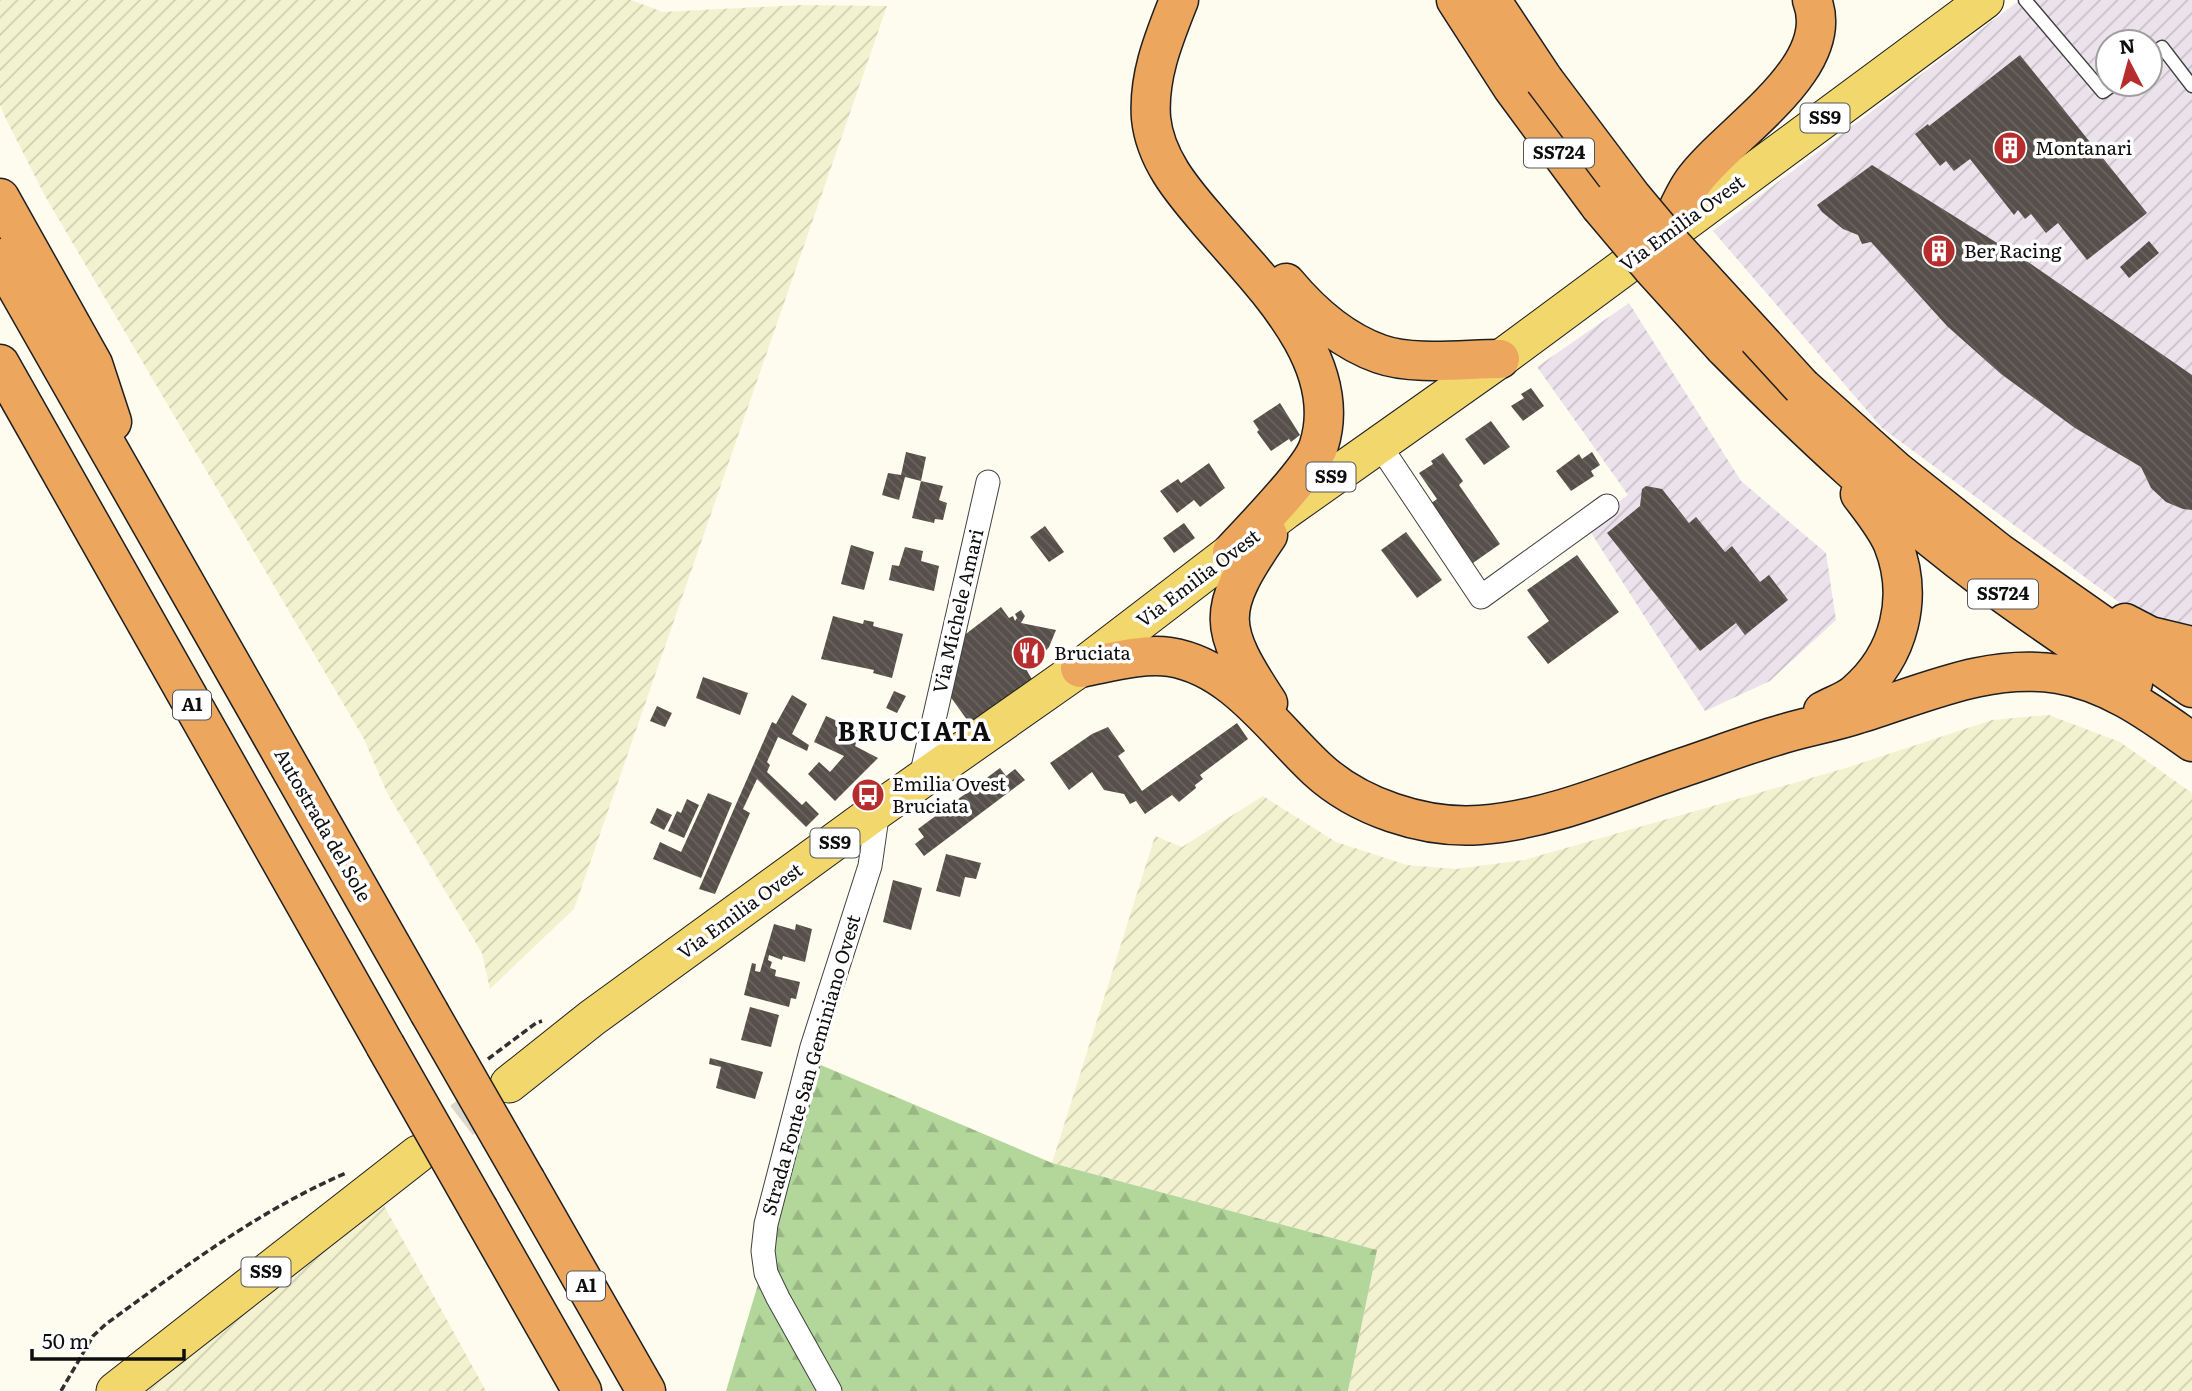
<svg xmlns="http://www.w3.org/2000/svg" width="2192" height="1391" font-family="Literata,serif">
<style>
.industrial{fill:url(#industrial-furrows);fill-rule:evenodd}
.farmland{fill:url(#farmland-furrows)}
.forest{fill:url(#forest-firs)}
.building{fill:url(#building-back-hatch)}
.lines{fill:none;stroke-linecap:round;stroke-linejoin:round}
.primary-tunnel{stroke:#dad8cd;stroke-width:37;stroke-dasharray:37 18;stroke-linecap:butt}
.lane-casing{stroke:#414141;stroke-width:15}
.street-casing{stroke:#414141;stroke-width:25}
.primary-casing{stroke:#1f1f1f;stroke-width:39}
.highway-casing{stroke:#1f1f1f;stroke-width:41}
.path{stroke:#303030;stroke-width:3.5;stroke-dasharray:7 3.5;stroke-linecap:butt}
.lane{stroke:#fff;stroke-width:12}
.street{stroke:#fff;stroke-width:23}
.primary{stroke:#f2d76c;stroke-width:37}
.highway{stroke:#eda65e;stroke-width:38}
.highway-bridge-casing{stroke:#1f1f1f;stroke-width:41;stroke-linecap:butt}
.highway-bridge{stroke:#eda65e;stroke-width:38}
.labels{text-anchor:middle;stroke-width:7;stroke-linejoin:round;paint-order:stroke}
.shield{fill:#fff;stroke:#565656;stroke-width:2}
.shield-label{font-size:18px;font-weight:bold;fill:#0e0e0e}
.poi-label{font-size:19px;fill:#0e0e0e;stroke:#fff;text-anchor:start}
.street-label{font-size:19px;fill:#0e0e0e;stroke:#fff}
.district-label{font-size:26px;font-weight:bold;letter-spacing:2px;fill:#0e0e0e;stroke:#fff}
</style>
<defs>
<pattern id="industrial-furrows" width="10" height="10" patternUnits="userSpaceOnUse" patternTransform="scale(1.75)"><rect width="10" height="10" fill="#ebe2ec"/><path d="M-1 1l2-2M0 10L10 0M9 11l2-2" fill="none" stroke="#c8c1c9"/></pattern>
<pattern id="farmland-furrows" width="10" height="10" patternUnits="userSpaceOnUse" patternTransform="scale(1.75)"><rect width="10" height="10" fill="#f3f2d0"/><path d="M-1 1l2-2M0 10L10 0M9 11l2-2" fill="none" stroke="#cfceb1"/></pattern>
<pattern id="forest-firs" width="22" height="20" patternUnits="userSpaceOnUse" patternTransform="scale(1.75)"><rect width="22" height="20" fill="#b3d79a"/><path d="M5 1l3.5 6h-7zM16 11l3.5 6h-7z" fill="#99b784"/></pattern>
<pattern id="building-back-hatch" width="6" height="6" patternUnits="userSpaceOnUse" patternTransform="scale(1.75)"><rect width="6" height="6" fill="#564f4a"/><path d="M-1 5l2 2M0 0l6 6M5-1l2 2" fill="none" stroke="#696460"/></pattern>
</defs>
<rect width="100%" height="100%" fill="#fefcef"/>
<path class="industrial" d="M2020 0H2192V631L2124 606 1882 428 1713 231ZM2108 42H2150V84H2108Z
M1629 303 1741 481 1826 553 1836 620 1770 681 1705 711 1586 525 1628 495 1537 367Z"/>
<path class="farmland" d="M0 0H631L663 12 800 5 887 6 574 909 490 989 482 953 387 793 364 739 45 196 5 117 0 105Z
M2049 715 2120 742 2192 793V1391H1348L1377 1250 1052 1163 1155 836 1182 847 1263 796 1336 842 1407 865 1456 869 1524 860 1846 768 1992 720Z
M381 1200 486 1391H148Z"/>
<path class="forest" d="M816 1063 1052 1163 1377 1250 1348 1391H726L762 1271Z"/>
<path class="building" d="M2020 55 2147 213 2087 260 2058 223 2046 233 2031 214 2025 219 2018 210 2014 215 1970 159 1954 171 1946 161 1940 166 1915 134 1928 124 1929 126Z
M1872 165 2031 264 2192 375V510L2183 509 2166 502 2151 488 2141 467 2075 428 2001 374 1947 326 1871 242 1862 244 1858 235 1843 229 1822 212 1817 205Z
M2149 241 2159 253 2129 278 2120 267Z
M1531 388 1544 406 1523 421 1511 406 1524 398 1521 394Z
M1280 403 1300 435 1291 442 1289 439 1271 451 1257 432 1259 430 1253 421Z
M1491 421 1510 447 1484 465 1465 439Z
M906 452 926 457 921 481 905 477 899 500 882 495 888 473 901 475Z
M1592 452 1600 465 1591 471 1594 476 1571 491 1556 471 1579 454 1582 459Z
M1443 453 1463 481 1459 485 1500 544 1473 563 1430 504 1437 499 1419 473 1433 464 1431 461Z
M1209 463 1225 488 1200 507 1194 500 1177 513 1160 491 1178 479 1181 483Z
M921 481 943 486 939 500 947 503 943 520 935 519 934 523 912 518Z
M1646 486 1662 489 1689 523 1696 517 1725 552 1732 546 1760 582 1769 575 1788 600 1745 635 1736 623 1700 651 1607 533 1640 506 1642 489Z
M1184 523 1195 538 1174 553 1163 538Z
M1045 526 1064 552 1049 562 1030 537Z
M1406 532 1442 580 1417 598 1381 550Z
M851 545 874 552 864 590 841 584Z
M905 547 923 551 921 561 939 566 934 591 889 580 892 565 899 566Z
M1577 555 1619 612 1548 664 1527 637 1549 621 1527 590Z
M1001 607 1009 618 1013 616 1015 621 1017 618 1015 614 1021 610 1025 616 1021 623 1056 630 1049 647 1036 662 1026 669 1033 681 970 724 942 685 954 643Z
M833 616 863 624 864 620 874 622 873 626 903 634 892 678 873 673 874 670 821 659Z
M703 677 748 693 740 715 696 698Z
M894 691 906 696 897 713 886 708Z
M792 695 807 704 792 734 809 745 807 751 778 737 767 762 770 765 767 772 802 805 806 801 819 814 806 827 757 779 743 809 750 813 715 894 699 889 772 722 776 724Z
M657 706 672 713 665 727 650 721Z
M826 716 860 731 855 746 878 758 835 801 808 774 819 762 830 772 844 756 814 742Z
M1237 723 1248 739 1200 775 1203 779 1195 785 1196 788 1179 802 1172 795 1145 814 1136 801 1130 804 1124 794 1104 790 1092 772 1069 790 1050 763 1092 734 1108 727 1125 751 1118 756 1142 791Z
M1000 768 1006 776 1015 769 1025 780 924 856 915 844 924 837 918 829Z
M708 793 732 803 701 878 653 859 660 842 681 852Z
M687 799 699 805 684 838 668 831 677 811 681 813Z
M657 808 672 815 664 830 650 823Z
M946 854 981 863 976 879 965 877 960 897 936 891Z
M893 880 922 888 911 930 883 922Z
M774 924 795 930 796 924 812 929 805 962 783 956 782 960 769 955 768 960 772 962 770 968 776 970 775 976 800 982 796 999 791 998 789 1007 744 995 752 963 756 964 755 971 760 972Z
M750 1007 779 1015 771 1047 741 1040Z
M710 1058 763 1072 755 1099 716 1088 721 1067 709 1064Z"/>
<g class="lines">
<path class="primary-tunnel" d="M418 1154 506 1086"/>
<defs>
<path id="lane" d="M2025 0 2103 92 2114 84
M2150 56 2162 47 2192 86"/>
<path id="street" d="M1378 443 1481 597 1607 506
M920 781 988 482
M830 1391 778 1298 766 1273 763 1251 766 1224 812 1047 870 866 878 810"/>
<path id="primary" d="M509 1084 592 1018 878 810 1080 668 1285 511 1500 359 1985 0
M115 1391 418 1154"/>
<path id="highway" d="M1179 0C1164 38 1148 76 1151 118 1155 158 1181 189 1206 218 1256 278 1346 359 1319 445 1312 470 1252 530 1232 552
M1456 0 1512 87 1600 206
M1491 0 1544 80
M0 198 93 364 112 422
M1665 236C1674 219 1681 199 1692 183 1725 135 1839 69 1812 0
M0 258 429 1012
M1286 283C1311 313 1343 341 1380 354 1414 366 1464 359 1500 359
M1724 347C1806 430 1891 510 1985 580 2033 616 2083 649 2133 683
M0 364 385 1045
M1802 387 1896 471 1998 552 2192 688
M2125 623 2150 636 2192 646
M1080 668C1108 663 1141 653 1170 657 1233 667 1273 728 1317 769 1358 807 1424 829 1480 825 1550 820 1618 789 1684 767 1714 757 1745 745 1776 736 1803 727 1831 723 1858 714 1924 694 1987 663 2058 674 2109 682 2151 713 2192 742
M1268 703C1218 627 1216 611 1268 535
M1823 711C1834 705 1847 701 1856 693 1900 655 1914 597 1893 544 1886 527 1872 510 1860 494
M526 1181 646 1391
M479 1210 582 1391"/>
</defs>
<use href="#lane" class="lane-casing"/>
<use href="#street" class="street-casing"/>
<use href="#primary" class="primary-casing"/>
<use href="#highway" class="highway-casing"/>
<path class="path" d="M488 1059 536 1023 542 1021
M61 1391 93 1336 106 1324C183 1268 258 1211 346 1173"/>
<use href="#lane" class="lane"/>
<use href="#street" class="street"/>
<use href="#primary" class="primary"/>
<use href="#highway" class="highway"/>
<defs>
<path id="highway-bridge" d="M1544 80 1632 197 1673 246 1802 387
M1600 206 1654 270 1724 347
M429 1012 526 1181
M385 1045 479 1210"/>
</defs>
<use href="#highway-bridge" class="highway-bridge-casing"/>
<use href="#highway-bridge" class="highway-bridge"/>
</g>
<defs>
<symbol id="building-disc" viewBox="-11 -11 22 22"><circle r="9.5" fill="#b72c2d" stroke="#fff"/><path d="M-4-6H4V6H1V3H-1V6H-4ZM-2.5-4.3h1.7v1.8h-1.7ZM.8-4.3h1.7v1.8H.8ZM-2.5-1h1.7V.8h-1.7ZM.8-1h1.7V.8H.8Z" fill="#fff"/></symbol>
<symbol id="restaurant-disc" viewBox="-11 -11 22 22"><circle r="9.5" fill="#b72c2d" stroke="#fff"/><path d="M-5-6h1v4h1v-4h1v4h1v-4h1v5L-1.5 .5V6h-2V.5L-5-1ZM5-6V6H3V1.5H1.5Q1.5-4 5-6Z" fill="#fff"/></symbol>
<symbol id="bus-disc" viewBox="-11 -11 22 22"><circle r="9.5" fill="#b72c2d" stroke="#fff"/><path d="M-5-6H5V4H4V6H2V4H-2V6H-4V4H-5ZM-3.5-4V0h7V-4ZM-3.5 1.2v1.5H-2V1.2ZM2 1.2v1.5H3.5V1.2Z" fill="#fff"/></symbol>
</defs>
<g fill-rule="evenodd">
<use href="#building-disc" x="1991" y="129" width="38" height="38"/>
<use href="#building-disc" x="1920" y="232" width="38" height="38"/>
<use href="#restaurant-disc" x="1010" y="634" width="38" height="38"/>
<use href="#bus-disc" x="849" y="776" width="38" height="38"/>
</g>
<g class="labels">
<g class="shield">
<rect x="1800.5" y="103.5" width="49" height="29" rx="5"/>
<rect x="1524" y="138.5" width="70" height="29" rx="5"/>
<rect x="1306.5" y="462.5" width="49" height="29" rx="5"/>
<rect x="1968" y="579.5" width="70" height="29" rx="5"/>
<rect x="173" y="690.5" width="38" height="29" rx="5"/>
<rect x="810.5" y="828.5" width="49" height="29" rx="5"/>
<rect x="241.5" y="1257.5" width="49" height="29" rx="5"/>
<rect x="567" y="1271.5" width="38" height="29" rx="5"/>
</g>
<g class="shield-label">
<text x="1825" y="124">SS9</text>
<text x="1559" y="159">SS724</text>
<text x="1331" y="483">SS9</text>
<text x="2003" y="600">SS724</text>
<text x="192" y="711">A1</text>
<text x="835" y="849">SS9</text>
<text x="266" y="1278">SS9</text>
<text x="586" y="1292">A1</text>
</g>
<g class="poi-label">
<text x="2035" y="155">Montanari</text>
<text x="1964" y="258">Ber Racing</text>
<text x="1054" y="660">Bruciata</text>
<text x="892" y="791">Emilia Ovest<tspan x="892" dy="22">Bruciata</tspan></text>
</g>
<g class="street-label">
<text transform="translate(1682 223) rotate(-36)" y="7">Via Emilia Ovest</text>
<text transform="translate(1198 578) rotate(-37)" y="7">Via Emilia Ovest</text>
<text transform="translate(958 611) rotate(-77)" y="7">Via Michele Amari</text>
<text transform="translate(323 825) rotate(60)" y="7">Autostrada del Sole</text>
<text transform="translate(740 911) rotate(-36)" y="7">Via Emilia Ovest</text>
<text transform="translate(811 1065) rotate(-74)" y="7">Strada Fonte San Geminiano Ovest</text>
</g>
<g class="district-label">
<text x="915" y="741">BRUCIATA</text>
</g>
</g>
<g transform="translate(2129 63) rotate(354)"><circle r="33" fill="#ffffff" stroke="#9f9f9f" stroke-width="2"/>
<path d="M0-5L12 26L0 18L-12 26Z" fill="#b72c2d"/>
<text y="-10" font-size="19" font-weight="bold" text-anchor="middle" fill="#0e0e0e">N</text>
</g>
<path d="M32 1349v10h152v-10" fill="none" stroke="#0e0e0e" stroke-width="3.5"/>
<text x="42" y="1349" font-size="21" fill="#0e0e0e" stroke="#ffffff" stroke-width="5" paint-order="stroke">50 m</text>
</svg>
